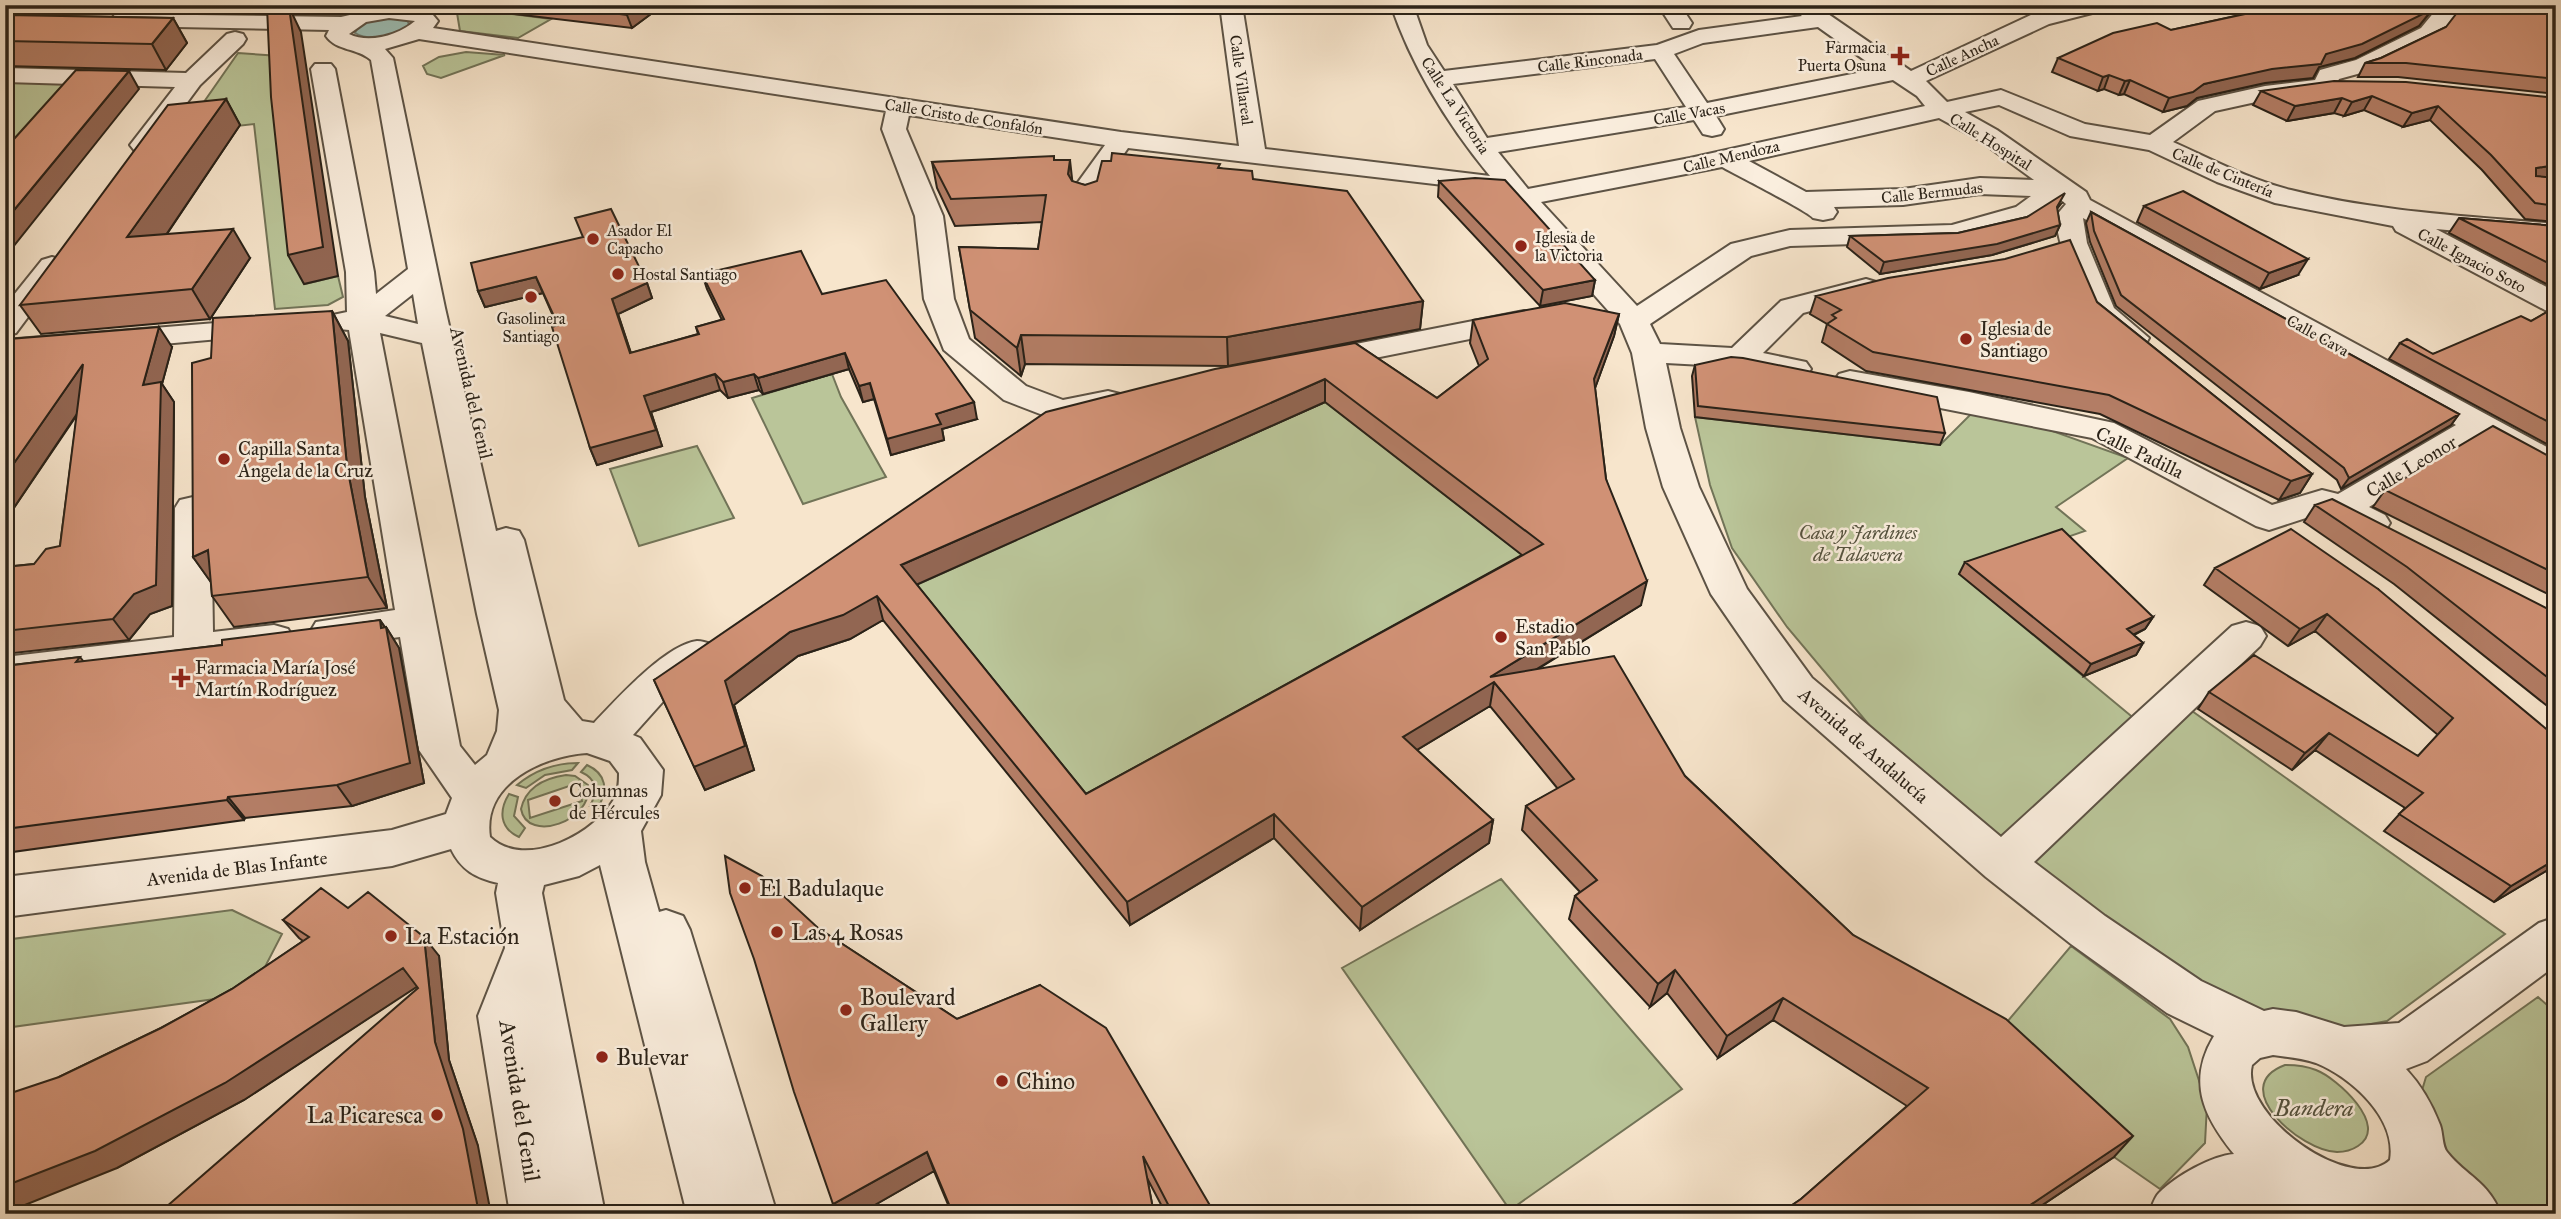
<svg xmlns="http://www.w3.org/2000/svg" width="2561" height="1219" font-family="'IM FELL Great Primer',serif">
<style>
.green{fill:#bac599;stroke:#727458;stroke-width:2;fill-rule:evenodd}
.water{fill:#9dbfb6;stroke:#6f8077;stroke-width:2}
.lines{fill:none;stroke-linecap:round;stroke-linejoin:round}
.minor-casing{stroke:#5d5345;stroke-width:4}
.minor{fill:#faeede;fill-rule:evenodd}
.wall{fill:#b37d65;stroke:#2a2218;stroke-width:2;fill-rule:evenodd}
.shaded-wall{fill:#926652;stroke:#2a2218;stroke-width:2}
.building{fill:#d09175;stroke:#2a2218;stroke-width:2;fill-rule:evenodd}
.poi-dot{fill:#8f2418;stroke:#faeede;stroke-width:2.5}
.labels{text-anchor:middle;stroke-width:5;stroke-linejoin:round;paint-order:stroke}
.far-poi-label{font-size:16px;fill:#2a2218;stroke:#faeede;text-anchor:start}
.far-street-label{font-size:16px;fill:#2a2218;stroke:#faeede}
.poi-label{font-size:19px;fill:#2a2218;stroke:#faeede;text-anchor:start}
.street-label{font-size:19px;fill:#2a2218;stroke:#faeede}
.park-label{font-size:19px;font-style:italic;fill:#55533f;stroke:#faeede}
.near-poi-label{font-size:23px;fill:#2a2218;stroke:#faeede;text-anchor:start}
.near-street-label{font-size:23px;fill:#2a2218;stroke:#faeede}
.near-park-label{font-size:23px;font-style:italic;fill:#55533f;stroke:#faeede}
</style>
<rect width="100%" height="100%" fill="#f7e5cc"/>
<filter id="stains"><feTurbulence type="fractalNoise" baseFrequency=".00286" numOctaves="4"/><feColorMatrix values="0 0 0 0 .2 0 0 0 0 .09 0 0 0 0 .02 0 0 0 .5 -.17"/></filter>
<radialGradient id="worn" r=".72"><stop offset=".6" stop-color="#630" stop-opacity="0"/><stop offset="1" stop-color="#630" stop-opacity=".3"/></radialGradient>
<path class="green" d="M456 7 551 19 518 38 460 31Z
M466 52 505 55 441 78 427 74 423 66 439 57Z
M238 53 280 56 305 284 338 276 343 297 328 305 275 309 254 124 183 132Z
M5 79 90 83 5 181Z
M832 374 841 397 886 477 803 504 752 398Z
M1325 402 1539 568 1089 817 907 589Z
M1974 411 2016 418 2128 458 2056 507 2085 531 1960 574 2142 725 2008 847 1870 726 1787 627 1732 548 1710 485 1695 417 1940 445Z
M697 446 734 518 639 546 610 469Z
M2185 706 2505 934 2387 1021 2334 1031 2247 1014 2024 862Z
M578 763 572 770 545 775 526 788 517 785C535 770 554 763 578 763Z
M587 765C607 774 608 790 598 808L590 806C598 791 597 779 581 772Z
M566 775 575 776 588 785C594 821 527 844 521 809 526 787 545 778 566 775ZM578 783 582 801 530 818 528 800Z
M509 794 518 797 514 816 525 828 519 837C499 828 499 810 509 794Z
M1501 879 1682 1089 1510 1210 1342 968Z
M232 910 282 934 251 994 5 1028V940Z
M2071 946 2170 1019 2188 1047 2207 1105 2205 1143 2160 1189 2114 1157 1991 1041Z
M2538 997 2556 1013V1214H2500L2474 1196 2416 1110 2426 1077Z
M2285 1065C2296 1065 2306 1066 2316 1070 2337 1078 2390 1126 2358 1146 2352 1150 2344 1152 2337 1152 2301 1151 2226 1087 2285 1065Z"/>
<path class="water" d="M390 17 407 19 409 25C395 36 371 42 355 33 359 20 378 19 390 17Z"/>
<g class="lines">
<defs>
<path id="minor" d="M1220 5H1242L1265 149 1490 176C1449 126 1412 67 1391 5H1413L1427 45 1444 71 1657 45 1699 30 1802 16 1789 5H1815L1911 71 2033 14 2069 5H2107L2104 10 2049 24 1926 81 1947 102 2001 90 2085 124 2150 135 2198 101 2265 86 2315 80 2320 70 2356 60 2421 28 2440 5H2463L2437 38 2372 70 2339 79 2333 91 2265 100 2215 111 2173 142C2211 159 2250 180 2291 190 2378 212 2468 216 2556 224V240L2436 229 2556 292V313L2545 310 2396 231 2393 226 2275 203 2217 182 2149 150 2070 136 1999 105 1965 112 1997 130 2086 192 2090 200 2556 452V477L2544 474 2481 439 2369 507 2385 515 2390 523 2385 531C2361 538 2343 522 2321 513L2269 530 2256 526 2092 438 1839 388 1834 381 1839 374 1850 371 1969 392 2114 423 2272 505 2322 490 2338 494 2456 425 2083 218 2087 243 2114 308 2149 338 2145 345C2091 358 2061 256 2055 217L2066 204 2061 200 2036 219 1953 241 1790 246 1751 256 1650 324 1660 344 1732 348 1781 301 1866 279 1876 282 1881 288 1876 294 1803 313 1763 353 1806 362 1811 369 1806 376 1795 379 1740 367 1666 363 1680 428 1699 487 1747 589 1812 678 2001 837 2232 626 2246 622 2260 626 2266 636 2260 646 2034 862 2105 916 2201 981 2264 1011 2273 1009 2296 1012 2344 1027 2399 1023 2539 923 2556 917V965L2427 1061 2406 1069C2421 1085 2432 1104 2440 1125 2443 1133 2442 1146 2447 1152 2467 1177 2487 1180 2501 1214H2433L2423 1204 2404 1214H2325L2301 1204 2231 1208 2224 1214H2149C2152 1207 2154 1198 2159 1193 2176 1176 2211 1156 2234 1154 2203 1116 2187 1081 2214 1036L2167 1013 2071 944 1986 877 1784 700 1711 594 1663 487 1646 428 1632 353 1620 324 1503 192 1128 148 1102 185 1100 201 1097 207 1087 209 1077 207 1074 201 1076 185 1105 145 909 115 906 129 943 216 954 299 969 339 1026 386 1063 400 1108 391 1120 394 1124 401 1120 408 1060 420 1048 417 1004 400 944 350 924 299 915 216 882 129 886 111 419 39 385 49 393 58 445 308 496 531 506 528 519 531 524 540 564 700 582 721 594 723C616 700 665 645 697 641 702 641 708 643 713 645L719 655 713 665 667 697 633 735 640 738 663 770 661 795 641 831 645 862 659 912 666 910 683 916 690 930 777 1214H687L600 865 579 876 544 885 542 893 605 1214H510L478 1016 505 948 496 893 498 883C476 878 461 870 451 849L392 866 5 917V877L392 830 446 814 452 798 419 750 400 637 330 646 316 642 310 632 316 622 395 610 349 330 328 328 324 322 328 316 347 312 346 272 311 69 315 64H331L335 69 374 272 376 294 408 269 371 60C358 48 336 51 326 36L329 30 123 26 115 24 112 19 115 14 341 17 389 6 428 9 438 21 433 28 1121 132 1239 146ZM389 18 415 21C399 35 369 44 349 34L366 22ZM1818 27 1877 69 1707 103 1674 54 1703 43ZM1655 59 1686 107 1487 138 1453 84ZM1893 80 1917 96 1925 106 1690 158 1528 189 1498 152 1694 120 1703 134 1712 136 1721 134 1724 129 1716 116ZM1939 118 1979 140 2034 180 1980 178 1903 189 1806 192 1749 161ZM1722 167C1735 174 1809 212 1813 218L1823 220 1833 218 1837 212 1834 207 1903 205 1980 194 2031 196 2016 207 1952 225 1790 230 1731 244 1637 306 1541 202ZM413 294 418 324 385 316ZM380 333 422 343 477 614 499 710 497 731 487 755 475 765 460 746ZM587 753 610 761 619 773C619 780 619 788 616 795 599 833 525 871 490 837 482 783 543 756 587 753ZM2273 1055C2287 1057 2302 1058 2316 1063 2351 1077 2397 1118 2390 1160 2352 1196 2239 1116 2252 1065L2260 1058Z
M1658 5H1680L1692 23 1689 28H1673Z
M235 32 243 34 246 39 243 44 200 85 152 150 143 153 134 150 130 145 175 87 5 82V68L186 73 227 34Z
M52 257 62 260 66 266 16 333 5 336V306L42 260Z
M1524 311 1535 314 1539 320 1535 326 1315 370 1304 368 1299 361 1304 354 1315 352Z
M265 319 276 322 280 328 276 334 5 358V340Z
M193 497 206 500 211 508 213 632 274 625 288 629 294 639 288 649 274 653 5 687V657L174 637 175 508 180 500Z"/>
</defs>
<use href="#minor" class="minor-casing"/>
<use href="#minor" class="minor"/>
</g>
<path class="wall" d="M456 5H663L632 28 456 7Z
M2263 5H2436L2419 26 2355 58 2319 67 2313 78 2265 83 2197 98 2187 106 2163 112 2124 94 2119 95 2104 89 2098 91 2052 72 2058 58 2171 30 2272 8Z
M2556 5V94L2398 77H2358L2365 63 2381 58 2446 27Z
M5 15 173 18 187 43 166 70 5 66Z
M2261 91 2556 98V222L2525 219 2482 170 2430 120 2403 127 2364 110 2344 116 2334 113 2287 121 2253 105Z
M226 99 240 125 167 234 250 258 210 319 41 334 20 305Z
M1054 160 1073 182 1085 185 1220 168 1253 179 1423 301 1420 329 1228 366 1025 364 1021 376 975 338 959 247 1038 249 1042 222 955 226 937 188 932 162Z
M1439 181 1595 280 1592 296 1540 306 1438 197Z
M2061 204 2057 209 2060 225 2055 236 1992 255 1880 274 1847 247 1850 236 1958 233 2027 217Z
M2144 206 2298 275 2260 289 2137 222Z
M2091 212 2459 414 2451 425 2341 489 2337 480 2116 306 2090 242 2086 223Z
M2459 218 2556 226V289L2449 233Z
M702 274 822 294 977 419 942 429 944 440 891 455 874 399 863 402 849 369 763 394 759 390 728 398 720 390 651 412 662 446 597 465 590 448 557 325 543 293 485 307 478 291 647 283 652 298 618 314 631 353 698 334 696 327 722 320 707 289Z
M1816 296 2097 302 2312 474 2300 493 2279 500 2100 414 1866 371 1822 342 1827 324 1810 314Z
M2556 307V449L2389 359 2400 343 2433 354 2531 321Z
M332 311 348 341 365 497 387 608 234 627 212 596 211 582 193 557 211 358Z
M1619 314 1614 336 1595 388 1606 479 1641 605 1538 669 1685 776 1853 935 2114 1157 2029 1214H1779L1801 1199 1907 1106 1773 1020 1718 1058 1667 993 1650 1007 1569 919 1575 896 1580 892 1522 830 1526 806 1558 789 1490 706 1417 750 1493 820 1489 843 1360 930 1274 838 1130 925 883 620 850 639 798 656 734 705 754 770 705 790 654 680 1355 343 1437 398 1479 366 1470 343 1473 320ZM1325 402 1522 555 1086 794 916 584Z
M5 344 172 347 162 384 174 402 172 606 150 614 129 640 5 654V567L34 564 60 546 77 415 5 521Z
M1695 365 1945 433 1940 445 1695 417 1692 376Z
M2556 460V598L2373 507 2385 490Z
M2315 505 2556 613V713L2394 584 2304 522Z
M1965 562 2153 617 2145 629 2134 635 2143 643 2136 655 2084 676 1959 574Z
M2215 568 2378 589 2556 865 2494 902 2384 831 2405 808 2315 750 2292 770 2198 709 2209 692 2418 756 2438 735 2315 631 2288 646 2204 585Z
M380 620 385 627H386L399 648 424 783 352 806 245 818 244 820 5 853V666L80 657 84 662 222 645Z
M348 908 439 956 449 1060 478 1146 417 986 244 1100 117 1168 59 1077 161 1028 232 989 303 941 299 938 283 920Z
M818 928 957 1019 1040 985 1215 1214H1166L1147 1178 1154 1214H952L934 1171 859 1214H838L833 1204Z"/>
<path class="shaded-wall" d="M640 5H663L632 28 627 15Z
M2433 5H2436L2419 26 2355 58 2319 67 2313 78 2265 83 2197 98 2187 106 2163 112 2169 98 2204 84 2326 54Z
M289 7 301 32 338 276 304 284 288 255Z
M173 18 187 43 166 70 152 44Z
M129 71 139 89 5 257V221Z
M2109 75 2104 89 2098 91 2103 77Z
M2130 80 2124 94 2119 95 2125 81Z
M2372 96 2364 110 2344 116 2352 102Z
M2342 98 2334 113 2287 121 2295 106Z
M226 99 240 125 145 266 127 237Z
M2438 106 2430 120 2403 127 2412 113Z
M1070 160 1073 187 1068 174Z
M2556 165V178L2526 183 2536 168Z
M2060 225 2055 236 1992 255 1880 274 1884 262Z
M233 229 250 258 210 319 192 289Z
M2308 259 2298 275 2260 289 2269 273Z
M536 277 543 293 485 307 478 291Z
M1595 280 1592 296 1540 306 1543 290Z
M647 283 652 298 618 314 636 369 612 299Z
M1423 301 1420 329 1228 366 1227 337Z
M332 311 348 341 365 497 387 608 368 577 347 466Z
M1619 314 1614 336 1590 402 1594 379Z
M159 327 172 347 162 384 174 402 172 606 150 614 129 640 113 619 143 385Z
M1021 335 1025 364 1021 376 1017 348Z
M845 353 849 369 763 394 758 378Z
M83 364 97 384 5 521V476Z
M715 374 720 390 651 412 662 446 597 465 590 448 644 396Z
M754 374 759 390 728 398 723 382Z
M1325 379V402L907 589 901 565Z
M870 383 874 399 863 402 859 386Z
M974 402 977 419 942 429 944 440 891 455 887 439 936 414Z
M2459 414 2451 425 2341 489 2349 478Z
M2312 474 2300 493 2279 500 2291 481Z
M208 550 215 588 193 557Z
M1647 581 1641 605 1501 691 1494 682 1490 706 1400 760 1403 737 1490 677Z
M877 596 883 620 850 639 798 656 734 705 754 770 705 790 694 767 725 681 790 632Z
M2327 614 2315 631 2288 646 2300 629Z
M2153 617 2145 629 2120 641 2127 629Z
M380 620 387 631 386 627 399 648 424 783 352 806 337 785 381 628Z
M2143 643 2136 655 2084 676 2091 664Z
M2329 733 2315 750 2292 770 2305 753Z
M228 797 245 818 244 820 227 800Z
M1274 814V838L1130 925 1127 902Z
M1493 820 1489 843 1360 930 1362 907Z
M2556 859V865L2494 902 2511 886Z
M424 937 439 956 449 1060 478 1146 491 1214H479L435 1042Z
M403 968 418 986 244 1100 117 1168 5 1213V1186Z
M1675 970 1667 993 1650 1007 1658 984Z
M1783 998 1773 1020 1718 1058 1727 1036Z
M2133 1136 2114 1157 2029 1214H2017Z
M927 1152 934 1171 859 1214H838L833 1204Z"/>
<path class="building" d="M550 5H640L627 15Z
M2287 5H2433L2427 12 2362 44 2326 54 2321 64 2272 69 2204 84 2193 92 2169 98 2130 80 2125 81 2109 75 2103 77 2058 58 2113 33 2157 23 2171 30Z
M2463 5H2556V79L2406 63H2365L2381 58 2446 27Z
M267 7H289L323 247 288 255 271 97Z
M5 15 173 18 152 44 5 41Z
M76 70 129 71 5 221V149Z
M2334 81 2406 82 2556 98V165L2536 168V176L2556 178V206L2535 203 2491 155 2438 106 2412 113 2372 96 2352 102 2342 98 2295 106 2261 91Z
M226 99 127 237 233 229 192 289 20 305 168 105Z
M1112 153 1220 164 1218 168 1252 171 1253 179 1347 191 1423 301 1227 337 1021 335 1017 348 970 310 959 247 1038 249 1046 195 951 199 932 162 1054 156V160H1070L1068 174 1072 181 1085 185 1097 181 1102 161H1111Z
M1475 178 1505 180 1595 280 1543 290 1439 181Z
M2183 191 2308 259 2269 273 2144 206Z
M2065 193 2057 207 2060 225 1997 244 1884 262 1850 236 1958 233 2027 217Z
M611 209 647 283 612 299 630 353 699 334 696 327 724 319 702 274 801 251 822 294 886 280 974 402 936 414 941 424 887 439 870 383 859 386 845 353 758 378 754 374 723 382 715 374 644 396 656 430 590 448 552 327 558 325 536 277 478 291 471 263 583 237 575 218Z
M2091 212 2459 414 2349 478 2344 468 2121 295 2094 231Z
M2459 218 2556 226V267Z
M2070 240 2097 302 2312 474 2291 481 2109 395 1873 352 1827 324 1836 318 1832 315 1841 310 1816 296 1888 278 2005 259Z
M1565 303 1619 314 1594 379 1606 479 1647 581 1490 677 1614 656 1685 776 1853 935 2006 1019 2133 1136 2017 1214H1779L1801 1199 1928 1088 1783 998 1727 1036 1675 970 1658 984 1575 896 1597 880 1526 806 1574 779 1494 682 1403 737 1493 820 1362 907 1274 814 1127 902 877 596 843 615 790 632 725 681 745 746 694 767 654 680 1046 412 1215 369 1355 343 1437 398 1488 359 1473 320ZM1325 379 1543 544 1086 794 901 565Z
M2556 307V426L2400 343 2407 339 2433 354 2521 316 2531 321Z
M332 311 347 466 368 577 212 596 208 550 193 557 192 363 211 358 213 318Z
M159 327 143 385 161 382 156 585 134 594 113 619 5 631V567L34 564 46 549 60 546 83 364 5 476V344L9 339Z
M1731 357 1743 358 1937 397 1945 433 1698 406 1695 365Z
M2493 426 2556 460V574L2385 490Z
M2332 499 2556 613V684L2407 567 2315 505Z
M2062 529 2153 617 2127 629 2143 643 2091 664 1965 562Z
M2291 529 2378 589 2556 737V859L2511 886 2399 814 2423 793 2329 733 2305 753 2209 692 2254 655 2418 756 2453 718 2327 614 2300 629 2215 568Z
M380 620 381 628 386 627 410 763 337 785 228 797 227 800 5 829V666L80 657 76 662 222 645V640Z
M725 856 762 876 818 928 957 1019 1040 985 1106 1028 1215 1214H1173L1143 1156 1154 1214H953L927 1152 833 1204 794 1092 754 959 730 893Z
M321 888 348 908 368 892 424 937 435 1042 463 1129 479 1214H158L418 988 403 968 225 1083 95 1151 5 1186V1095L59 1077 161 1028 232 989 309 937 283 920Z"/>
<g class="poi-dot">
<path d="M1896.5 45.5h7v7h7v7h-7v7h-7v-7h-7v-7h7z"/>
<circle cx="593" cy="239" r="7"/>
<circle cx="1521" cy="246" r="7"/>
<circle cx="618" cy="274" r="7"/>
<circle cx="531" cy="297" r="7"/>
<circle cx="1966" cy="339" r="7"/>
<circle cx="224" cy="459" r="7"/>
<circle cx="1501" cy="637" r="7"/>
<path d="M177.5 667.5h7v7h7v7h-7v7h-7v-7h-7v-7h7z"/>
<circle cx="555" cy="801" r="7"/>
<circle cx="745" cy="888" r="7"/>
<circle cx="777" cy="932" r="7"/>
<circle cx="391" cy="936" r="7"/>
<circle cx="846" cy="1010" r="7"/>
<circle cx="602" cy="1057" r="7"/>
<circle cx="1002" cy="1081" r="7"/>
<circle cx="437" cy="1115" r="7"/>
</g>
<g class="labels">
<g class="far-poi-label">
<text x="1886" y="53" text-anchor="end">Farmacia<tspan x="1886" dy="18">Puerta Osuna</tspan></text>
<text x="607" y="236">Asador El<tspan x="607" dy="18">Capacho</tspan></text>
<text x="1535" y="243">Iglesia de<tspan x="1535" dy="18">la Victoria</tspan></text>
<text x="632" y="280">Hostal Santiago</text>
<text x="531" y="324" text-anchor="middle">Gasolinera<tspan x="531" dy="18">Santiago</tspan></text>
</g>
<g class="far-street-label">
<text transform="translate(1962 55) rotate(-25)" y="6">Calle Ancha</text>
<text transform="translate(1590 60) rotate(-7)" y="6">Calle Rinconada</text>
<text transform="translate(1242 80) rotate(82)" y="6">Calle Villareal</text>
<text transform="translate(1456 105) rotate(57)" y="6">Calle La Victoria</text>
<text transform="translate(1689 113) rotate(-10)" y="6">Calle Vacas</text>
<text transform="translate(964 116) rotate(9)" y="6">Calle Cristo de Confalón</text>
<text transform="translate(1991 141) rotate(32)" y="6">Calle Hospital</text>
<text transform="translate(1731 156) rotate(-13)" y="6">Calle Mendoza</text>
<text transform="translate(2223 172) rotate(22)" y="6">Calle de Cintería</text>
<text transform="translate(1932 192) rotate(-6)" y="6">Calle Bermudas</text>
<text transform="translate(2472 260) rotate(28)" y="6">Calle Ignacio Soto</text>
<text transform="translate(2318 335) rotate(29)" y="6">Calle Cava</text>
</g>
<g class="poi-label">
<text x="1980" y="335">Iglesia de<tspan x="1980" dy="22">Santiago</tspan></text>
<text x="238" y="455">Capilla Santa<tspan x="238" dy="22">Ángela de la Cruz</tspan></text>
<text x="1515" y="633">Estadio<tspan x="1515" dy="22">San Pablo</tspan></text>
<text x="195" y="674">Farmacia María José<tspan x="195" dy="22">Martín Rodríguez</tspan></text>
<text x="569" y="797">Columnas<tspan x="569" dy="22">de Hércules</tspan></text>
</g>
<g class="street-label">
<text transform="translate(472 393) rotate(77)" y="7">Avenida del Genil</text>
<text transform="translate(2140 452) rotate(26)" y="7">Calle Padilla</text>
<text transform="translate(2411 466) rotate(-31)" y="7">Calle Leonor</text>
<text transform="translate(1864 745) rotate(41)" y="7">Avenida de Andalucía</text>
<text transform="translate(237 868) rotate(-7)" y="7">Avenida de Blas Infante</text>
</g>
<g class="park-label">
<text x="1858" y="539">Casa y Jardines<tspan x="1858" dy="22">de Talavera</tspan></text>
</g>
<g class="near-poi-label">
<text x="759" y="896">El Badulaque</text>
<text x="791" y="940">Las 4 Rosas</text>
<text x="405" y="944">La Estación</text>
<text x="860" y="1005">Boulevard<tspan x="860" dy="26">Gallery</tspan></text>
<text x="616" y="1065">Bulevar</text>
<text x="1016" y="1089">Chino</text>
<text x="423" y="1123" text-anchor="end">La Picaresca</text>
</g>
<g class="near-street-label">
<text transform="translate(520 1101) rotate(81)" y="8">Avenida del Genil</text>
</g>
<g class="near-park-label">
<text x="2314" y="1116">Bandera</text>
</g>
</g>
<rect width="2561" height="1219" fill="none" stroke="#f7e5cc" stroke-width="28"/>
<rect x="7" y="7" width="2547" height="1205" fill="none" stroke="#2a2218" stroke-width="3.5"/>
<rect x="14" y="14" width="2533" height="1191" fill="none" stroke="#2a2218" stroke-width="2"/>
<rect width="100%" height="100%" filter="url(#stains)"/>
<rect width="100%" height="100%" fill="url(#worn)"/>
</svg>
